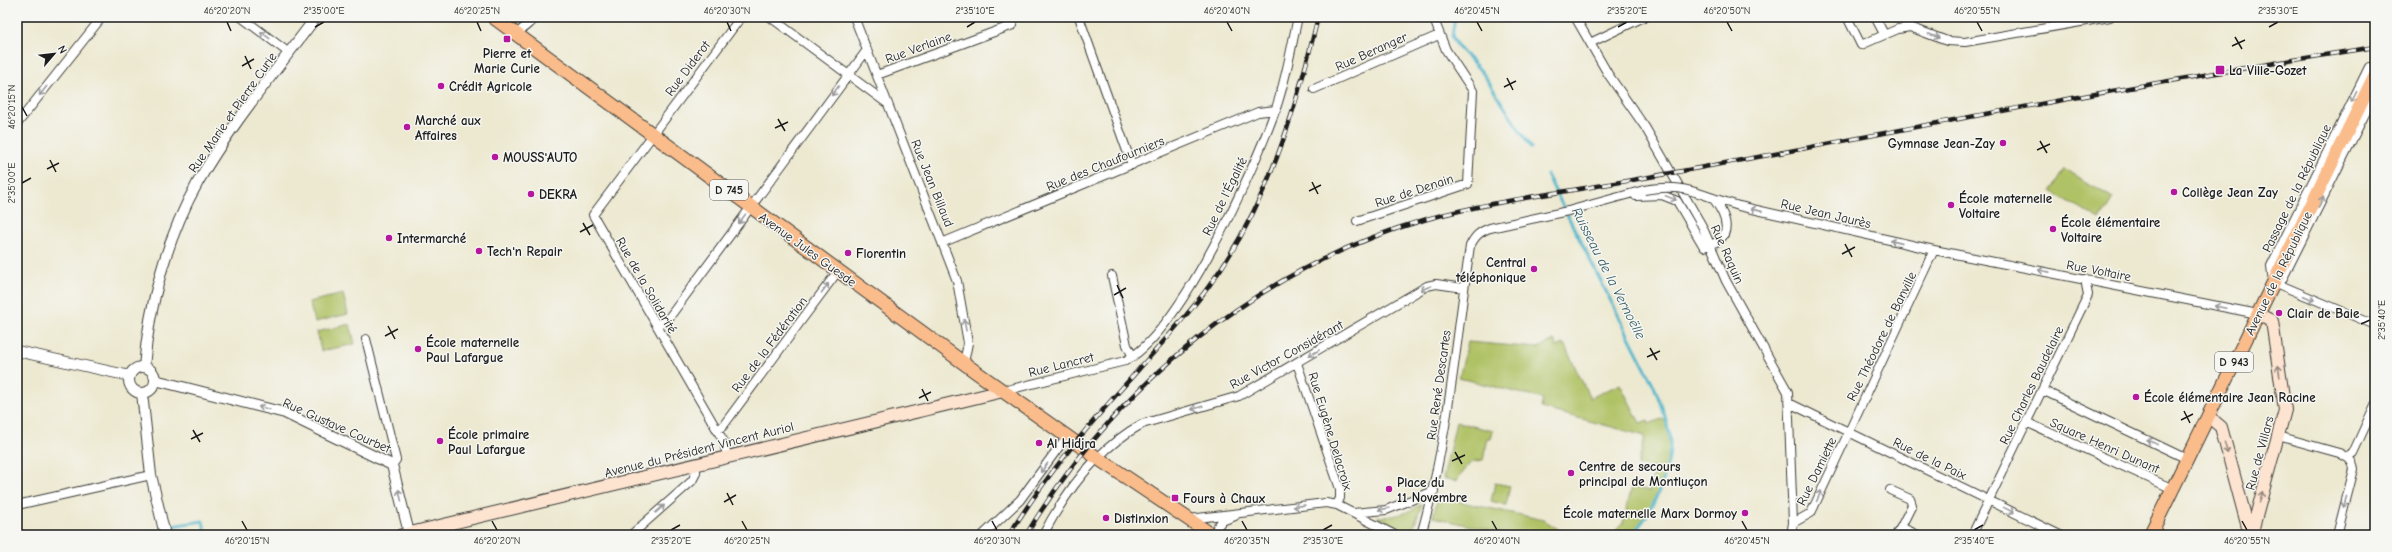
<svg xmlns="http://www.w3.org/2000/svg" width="2392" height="552" font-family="'Comic Neue',sans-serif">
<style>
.green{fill:#b0c266;stroke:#666f41}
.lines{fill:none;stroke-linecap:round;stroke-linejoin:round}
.stream{stroke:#4eb5cc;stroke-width:3}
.minor-casing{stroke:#3b3b37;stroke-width:10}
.tertiary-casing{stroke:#3b3b37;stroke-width:12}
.secondary-casing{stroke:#3b3b37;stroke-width:14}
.primary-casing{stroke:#3b3b37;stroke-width:15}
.minor{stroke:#fff;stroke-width:8}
.tertiary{stroke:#fff;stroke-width:10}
.secondary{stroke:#fde4d1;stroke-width:12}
.primary{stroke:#fabc8b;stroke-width:13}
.rail-casing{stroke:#1c1c1c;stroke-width:4.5}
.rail{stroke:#f6f6f2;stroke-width:3;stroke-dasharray:9;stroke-linecap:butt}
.minor-bridge-casing{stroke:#3b3b37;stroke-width:10;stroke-linecap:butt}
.minor-bridge{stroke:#fff;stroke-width:8}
.oneway{stroke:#999}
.oneway2{stroke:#988a80}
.ticks{fill:none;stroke:#1c1c1c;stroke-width:1.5}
.poi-dot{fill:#b5179e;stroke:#f6f6f2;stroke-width:1.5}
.labels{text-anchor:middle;stroke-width:3;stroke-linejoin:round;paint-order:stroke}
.shield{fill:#f6f6f2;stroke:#5d5d5c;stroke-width:1}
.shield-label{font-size:12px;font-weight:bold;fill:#1c1c1c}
.street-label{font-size:13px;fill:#1c1c1c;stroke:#f6f6f2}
.poi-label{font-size:13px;font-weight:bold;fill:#1c1c1c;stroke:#f6f6f2;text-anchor:start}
.water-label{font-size:14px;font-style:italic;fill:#305962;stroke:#f6f6f2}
.neatline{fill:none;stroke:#1c1c1c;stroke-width:1.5}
.ticks-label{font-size:10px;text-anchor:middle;fill:#1c1c1c}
</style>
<rect width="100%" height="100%" fill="#f6f6f2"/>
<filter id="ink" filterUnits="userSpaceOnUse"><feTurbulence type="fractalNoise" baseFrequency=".025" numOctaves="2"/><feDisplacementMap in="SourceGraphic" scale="8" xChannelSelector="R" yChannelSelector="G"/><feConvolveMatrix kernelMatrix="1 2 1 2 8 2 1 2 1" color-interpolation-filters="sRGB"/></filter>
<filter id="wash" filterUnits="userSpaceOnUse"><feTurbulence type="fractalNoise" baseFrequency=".012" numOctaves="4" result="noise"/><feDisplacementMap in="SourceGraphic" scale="16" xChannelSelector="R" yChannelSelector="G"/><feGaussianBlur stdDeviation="0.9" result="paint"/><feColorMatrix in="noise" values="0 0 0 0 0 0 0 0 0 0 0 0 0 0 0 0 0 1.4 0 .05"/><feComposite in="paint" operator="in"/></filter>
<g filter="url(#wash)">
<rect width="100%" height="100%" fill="#ede9d1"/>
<path class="green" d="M2064 169 2113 198 2100 220 2051 191Z
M343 294 348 314 315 322 309 302Z
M350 324 355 344 321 351 317 332Z
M1554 340 1557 347 1564 344 1590 398 1620 384 1640 423 1648 420 1649 424 1661 419 1666 421C1667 428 1669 436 1670 443 1671 469 1651 519 1630 535H1611L1623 523 1632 487 1649 491 1655 469 1638 465 1645 436 1541 408 1543 399 1459 378 1468 342 1538 348Z
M1456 422 1493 431 1491 439 1488 438 1483 460 1471 462 1456 481 1443 478Z
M1495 483 1510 486 1506 505 1491 501Z
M1438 497 1544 520 1561 531 1575 535H1509L1433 517Z
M1422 504 1411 534 1377 517C1395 517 1406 514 1422 504Z"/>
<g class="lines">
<path class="stream" d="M1455 17 1452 36 1457 46 1482 72 1531 148
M1547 175 1654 386C1661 405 1669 423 1670 443 1671 469 1651 519 1630 535
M172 526 203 521 206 535
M133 535 153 532"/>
</g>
</g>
<g filter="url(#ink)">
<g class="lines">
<defs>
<path id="minor" d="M241 17 289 53
M770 17 888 104
M854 17 957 281 968 343 964 363
M1079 17 1132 165
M1575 17 1608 74 1645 127 1702 226 1726 281 1788 392 1793 523 1791 535
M1847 17 1861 45 1898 29 1910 27 1947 41 1965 42 2110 17
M1875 17 1884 34
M516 34 537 17
M1590 43 1644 17
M877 75 1013 25
M1314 89 1439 35
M17 124 102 17
M1636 196 1662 195 1677 201 1704 247C1735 239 1728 218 1713 198
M1713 198 1739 206 1934 250 2258 314
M1357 221 1468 184 1473 91 1446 50 1433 17
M944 242 1258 112 1276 110
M1112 276 1127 345 1133 357
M2273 282 2271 266 2369 67H2375
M2273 282 2375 325
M2274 282 2283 278 2375 94
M657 325 668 319 867 50
M366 339 396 460 392 465
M1297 363 1340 489V498L1337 505
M2042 390 2187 459
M1003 391 1125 361C1180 333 1254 170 1275 111 1286 81 1291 48 1298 17
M1789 403 2060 535
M2026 422 2173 489
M717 430 723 426 838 271
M2278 436 2339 453C2347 457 2353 460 2354 469L2337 535
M727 456 724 442 593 215 741 17
M2348 457 2353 453 2375 405
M1890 490 1910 499 1912 505 1901 527
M17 505 151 475
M1353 513 1386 510 1434 491
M1189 519 1326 503 1337 505 1395 535
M1793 523 1811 513 1934 250
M631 535 692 481 696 473V464
M983 535 1020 500 1067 436
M1043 535C1066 491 1098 448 1142 424L1239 396 1427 286 1436 284 1464 288
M1217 535V527L1222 521 1235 516
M1421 535C1448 441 1456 343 1470 246 1475 236 1479 232 1490 228L1568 211 1644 190
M1896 535 1901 527 1918 535
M1972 535 2088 295 2085 279"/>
<path id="tertiary" d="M17 351 130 376
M144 367C149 304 167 237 198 182 231 124 276 71 316 17
M129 380a13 13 0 1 1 26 0a13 13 0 1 1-26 0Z
M155 380 285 413 392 465 409 533
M142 393 151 475 165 535"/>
<path id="secondary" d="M2208 416 2221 427 2250 535
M402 535 1003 391
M2251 535 2285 410 2272 321 2258 314"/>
<path id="primary" d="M493 17 976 372 1096 457 1212 535
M2150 535 2375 75"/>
</defs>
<use href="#minor" class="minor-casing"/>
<use href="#tertiary" class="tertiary-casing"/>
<use href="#secondary" class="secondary-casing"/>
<use href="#primary" class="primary-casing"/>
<use href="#minor" class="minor"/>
<use href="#tertiary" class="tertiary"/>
<use href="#secondary" class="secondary"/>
<use href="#primary" class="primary"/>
<defs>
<path id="rail" d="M1009 535C1044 478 1087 427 1132 377 1158 347 1186 318 1209 286 1268 205 1295 113 1318 17
M1026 535C1116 385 1258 268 1427 219 1485 203 1544 195 1603 185 1669 174 1735 161 1801 149 1992 112 2183 77 2375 47"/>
</defs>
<use href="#rail" class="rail-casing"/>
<use href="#rail" class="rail"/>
<defs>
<path id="minor-bridge" d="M1644 190C1673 185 1686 188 1713 198"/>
</defs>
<use href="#minor-bridge" class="minor-bridge-casing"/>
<use href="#minor-bridge" class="minor-bridge"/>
</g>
<defs><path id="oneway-shaft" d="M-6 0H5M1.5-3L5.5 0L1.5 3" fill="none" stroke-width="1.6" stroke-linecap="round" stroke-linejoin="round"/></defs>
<g class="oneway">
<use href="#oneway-shaft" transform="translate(265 35) rotate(-143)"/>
<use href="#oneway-shaft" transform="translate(1934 36) rotate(21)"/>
<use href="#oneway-shaft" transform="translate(43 91) rotate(129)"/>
<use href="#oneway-shaft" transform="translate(835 91) rotate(126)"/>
<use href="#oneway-shaft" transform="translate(2354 97) rotate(116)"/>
<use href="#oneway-shaft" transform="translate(1671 198) rotate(22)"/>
<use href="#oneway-shaft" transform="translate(2321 202) rotate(-64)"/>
<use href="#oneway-shaft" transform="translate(1756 210) rotate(-167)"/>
<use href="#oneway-shaft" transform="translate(742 219) rotate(126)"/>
<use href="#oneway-shaft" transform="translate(1896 242) rotate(-167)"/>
<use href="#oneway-shaft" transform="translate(2044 271) rotate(-169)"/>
<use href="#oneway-shaft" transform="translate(825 288) rotate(-53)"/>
<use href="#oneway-shaft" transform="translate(1426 288) rotate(159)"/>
<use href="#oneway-shaft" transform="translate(2309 298) rotate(23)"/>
<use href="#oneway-shaft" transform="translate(2220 307) rotate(-168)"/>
<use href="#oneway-shaft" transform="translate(965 325) rotate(-100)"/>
<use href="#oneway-shaft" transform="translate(1314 353) rotate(150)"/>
<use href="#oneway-shaft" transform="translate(264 408) rotate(-166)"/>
<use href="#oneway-shaft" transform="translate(1197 408) rotate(164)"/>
<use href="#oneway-shaft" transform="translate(2152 442) rotate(-154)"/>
<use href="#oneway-shaft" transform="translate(1044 468) rotate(127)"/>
<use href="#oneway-shaft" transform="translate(400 495) rotate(-104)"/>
<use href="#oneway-shaft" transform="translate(1819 496) rotate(-66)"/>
<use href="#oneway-shaft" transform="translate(2345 502) rotate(105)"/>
<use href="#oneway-shaft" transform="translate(1299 506) rotate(172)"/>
<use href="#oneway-shaft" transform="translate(660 509) rotate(-41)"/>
<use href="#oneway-shaft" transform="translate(1384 509) rotate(170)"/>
<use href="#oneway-shaft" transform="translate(2009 510) rotate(26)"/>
</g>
<g class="oneway2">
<use href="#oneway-shaft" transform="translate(2279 371) rotate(-98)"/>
<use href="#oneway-shaft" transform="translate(2226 448) rotate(75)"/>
<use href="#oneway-shaft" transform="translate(2261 497) rotate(-75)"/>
</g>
</g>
<path class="ticks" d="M227 22 231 31M477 22 481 31M727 22 731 31M1227 22 1232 31M1477 22 1482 31M1727 22 1732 31M1977 22 1982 31M315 27 324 22M967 27 975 22M1618 27 1627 22M2269 27 2278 22M2235 37 2242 49M2232 46 2245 40M245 56 251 69M242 66 254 59M1507 78 1513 90M1504 87 1516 81M22 107 27 116M778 119 785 131M775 128 788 122M2040 141 2047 153M2037 150 2050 144M50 160 56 172M47 169 59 163M1312 182 1318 194M22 183 31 178M1309 191 1321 185M583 223 590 235M580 232 593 225M1845 244 1852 257M1842 254 1855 247M1117 285 1123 298M1114 295 1126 288M2361 324 2370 320M388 326 395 339M385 336 398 329M1650 348 1657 360M1647 357 1660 351M922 389 928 401M919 398 931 392M2184 411 2190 423M2181 420 2193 414M193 430 200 442M191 439 203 433M1455 452 1462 464M1452 461 1465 455M727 493 733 505M724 502 736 495M242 521 247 530M492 521 497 530M742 521 747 530M992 521 997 530M1242 521 1247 530M1492 521 1497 530M1742 521 1747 530M2242 521 2247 530M671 530 680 525M1323 530 1332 525M1974 530 1983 525"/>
<g class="poi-dot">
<rect x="503" y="35" width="8" height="8" rx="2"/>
<rect x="2215" y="65" width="10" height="10" rx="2"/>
<circle cx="441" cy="86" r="4"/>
<circle cx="407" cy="127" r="4"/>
<circle cx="2003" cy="143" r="4"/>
<circle cx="495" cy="157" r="4"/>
<circle cx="2174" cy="192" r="4"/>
<circle cx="531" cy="194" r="4"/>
<circle cx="1951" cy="205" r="4"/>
<circle cx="2053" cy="229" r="4"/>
<circle cx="389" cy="238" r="4"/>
<circle cx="479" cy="251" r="4"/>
<circle cx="848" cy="253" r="4"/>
<circle cx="1534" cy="269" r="4"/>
<circle cx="2279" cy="313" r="4"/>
<circle cx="418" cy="349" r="4"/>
<circle cx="2136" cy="397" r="4"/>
<circle cx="440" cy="441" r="4"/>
<circle cx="1039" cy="443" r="4"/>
<circle cx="1571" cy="473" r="4"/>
<circle cx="1389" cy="489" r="4"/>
<rect x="1171" y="494" width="8" height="8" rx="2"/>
<circle cx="1745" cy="513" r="4"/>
<circle cx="1106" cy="518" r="4"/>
</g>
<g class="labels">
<g class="shield">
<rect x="710" y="180" width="38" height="20" rx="3"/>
<rect x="2215" y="352" width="38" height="20" rx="3"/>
</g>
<g class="shield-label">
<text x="729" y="194">D 745</text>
<text x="2234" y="366">D 943</text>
</g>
<g class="street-label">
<text transform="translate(918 47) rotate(-20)" y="5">Rue Verlaine</text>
<text transform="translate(1371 51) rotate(-24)" y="5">Rue Beranger</text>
<text transform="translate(687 68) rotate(-53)" y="5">Rue Diderot</text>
<text transform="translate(232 112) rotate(-55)" y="5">Rue Marie et Pierre Curie</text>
<text transform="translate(1105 163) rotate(-22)" y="5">Rue des Chaufourniers</text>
<text transform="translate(933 183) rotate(68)" y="5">Rue Jean Billaud</text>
<text transform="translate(2296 188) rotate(-64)" y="5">Passage de la République</text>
<text transform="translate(1414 190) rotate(-18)" y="5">Rue de Denain</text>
<text transform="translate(1224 196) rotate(-64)" y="5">Rue de l'Égalité</text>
<text transform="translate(1826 213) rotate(13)" y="5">Rue Jean Jaurès</text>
<text transform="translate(808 249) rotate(36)" y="5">Avenue Jules Guesde</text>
<text transform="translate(1728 254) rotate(66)" y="5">Rue Raquin</text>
<text transform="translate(2099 270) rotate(11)" y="5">Rue Voltaire</text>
<text transform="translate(2278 273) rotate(-64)" y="5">Avenue de la République</text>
<text transform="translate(647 285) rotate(60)" y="5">Rue de la Solidarité</text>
<text transform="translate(1881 336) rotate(-64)" y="5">Rue Théodore de Banville</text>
<text transform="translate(769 344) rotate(-53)" y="5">Rue de la Fédération</text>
<text transform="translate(1286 354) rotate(-29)" y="5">Rue Victor Considérant</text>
<text transform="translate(1061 364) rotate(-14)" y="5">Rue Lancret</text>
<text transform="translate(1438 385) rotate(-82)" y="5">Rue René Descartes</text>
<text transform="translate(2031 385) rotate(-64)" y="5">Rue Charles Baudelaire</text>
<text transform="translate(337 425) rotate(24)" y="5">Rue Gustave Courbet</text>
<text transform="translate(1331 431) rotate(73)" y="5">Rue Eugène Delacroix</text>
<text transform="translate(2105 445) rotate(24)" y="5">Square Henri Dunant</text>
<text transform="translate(699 449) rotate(-14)" y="5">Avenue du Président Vincent Auriol</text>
<text transform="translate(2259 453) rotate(-75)" y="5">Rue de Villars</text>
<text transform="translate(1930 458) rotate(26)" y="5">Rue de la Paix</text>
<text transform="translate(1816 471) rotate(-64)" y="5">Rue Damiette</text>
</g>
<g class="poi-label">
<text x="507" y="58" text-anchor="middle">Pierre et<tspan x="507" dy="15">Marie Curie</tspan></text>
<text x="2229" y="75">La Ville-Gozet</text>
<text x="449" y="91">Crédit Agricole</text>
<text x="415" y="125">Marché aux<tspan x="415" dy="15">Affaires</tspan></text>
<text x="1995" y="148" text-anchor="end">Gymnase Jean-Zay</text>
<text x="503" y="162">MOUSS'AUTO</text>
<text x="2182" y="197">Collège Jean Zay</text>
<text x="539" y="199">DEKRA</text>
<text x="1959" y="203">École maternelle<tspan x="1959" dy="15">Voltaire</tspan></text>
<text x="2061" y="227">École élémentaire<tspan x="2061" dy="15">Voltaire</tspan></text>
<text x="397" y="243">Intermarché</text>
<text x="487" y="256">Tech'n Repair</text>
<text x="856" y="258">Florentin</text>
<text x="1526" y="267" text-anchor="end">Central<tspan x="1526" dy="15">téléphonique</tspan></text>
<text x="2287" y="318">Clair de Baie</text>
<text x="426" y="347">École maternelle<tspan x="426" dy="15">Paul Lafargue</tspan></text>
<text x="2144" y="402">École élémentaire Jean Racine</text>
<text x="448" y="439">École primaire<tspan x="448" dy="15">Paul Lafargue</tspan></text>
<text x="1047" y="448">Al Hidjra</text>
<text x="1579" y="471">Centre de secours<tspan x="1579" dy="15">principal de Montluçon</tspan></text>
<text x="1397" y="487">Place du<tspan x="1397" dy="15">11 Novembre</tspan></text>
<text x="1183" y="503">Fours à Chaux</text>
<text x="1737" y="518" text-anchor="end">École maternelle Marx Dormoy</text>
<text x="1114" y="523">Distinxion</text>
</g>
<g class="water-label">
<text transform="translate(1609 273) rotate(63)" y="5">Ruisseau de la Vernoëlle</text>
</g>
</g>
<rect width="2392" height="552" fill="none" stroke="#f6f6f2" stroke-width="44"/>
<g transform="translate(54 54) rotate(62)" stroke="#f6f6f2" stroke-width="3" paint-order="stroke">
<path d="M0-3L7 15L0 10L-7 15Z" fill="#1c1c1c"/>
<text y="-6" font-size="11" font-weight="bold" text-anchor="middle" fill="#1c1c1c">N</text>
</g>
<rect x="22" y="22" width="2348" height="508" class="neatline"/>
<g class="ticks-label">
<text x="227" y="14">46°20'20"N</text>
<text x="324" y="14">2°35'00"E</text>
<text x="477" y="14">46°20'25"N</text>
<text x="727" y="14">46°20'30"N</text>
<text x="975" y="14">2°35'10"E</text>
<text x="1227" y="14">46°20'40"N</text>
<text x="1477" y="14">46°20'45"N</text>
<text x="1627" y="14">2°35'20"E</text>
<text x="1727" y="14">46°20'50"N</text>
<text x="1977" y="14">46°20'55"N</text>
<text x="2278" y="14">2°35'30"E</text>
<text transform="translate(11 107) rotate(-90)" y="4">46°20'15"N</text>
<text transform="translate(11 183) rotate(-90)" y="4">2°35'00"E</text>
<text transform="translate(2381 320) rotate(-90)" y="4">2°35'40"E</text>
<text x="247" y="544">46°20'15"N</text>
<text x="497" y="544">46°20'20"N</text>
<text x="671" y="544">2°35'20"E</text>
<text x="747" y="544">46°20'25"N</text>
<text x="997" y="544">46°20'30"N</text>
<text x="1247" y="544">46°20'35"N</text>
<text x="1323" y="544">2°35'30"E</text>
<text x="1497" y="544">46°20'40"N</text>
<text x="1747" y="544">46°20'45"N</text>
<text x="1974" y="544">2°35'40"E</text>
<text x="2247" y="544">46°20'55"N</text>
</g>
</svg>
